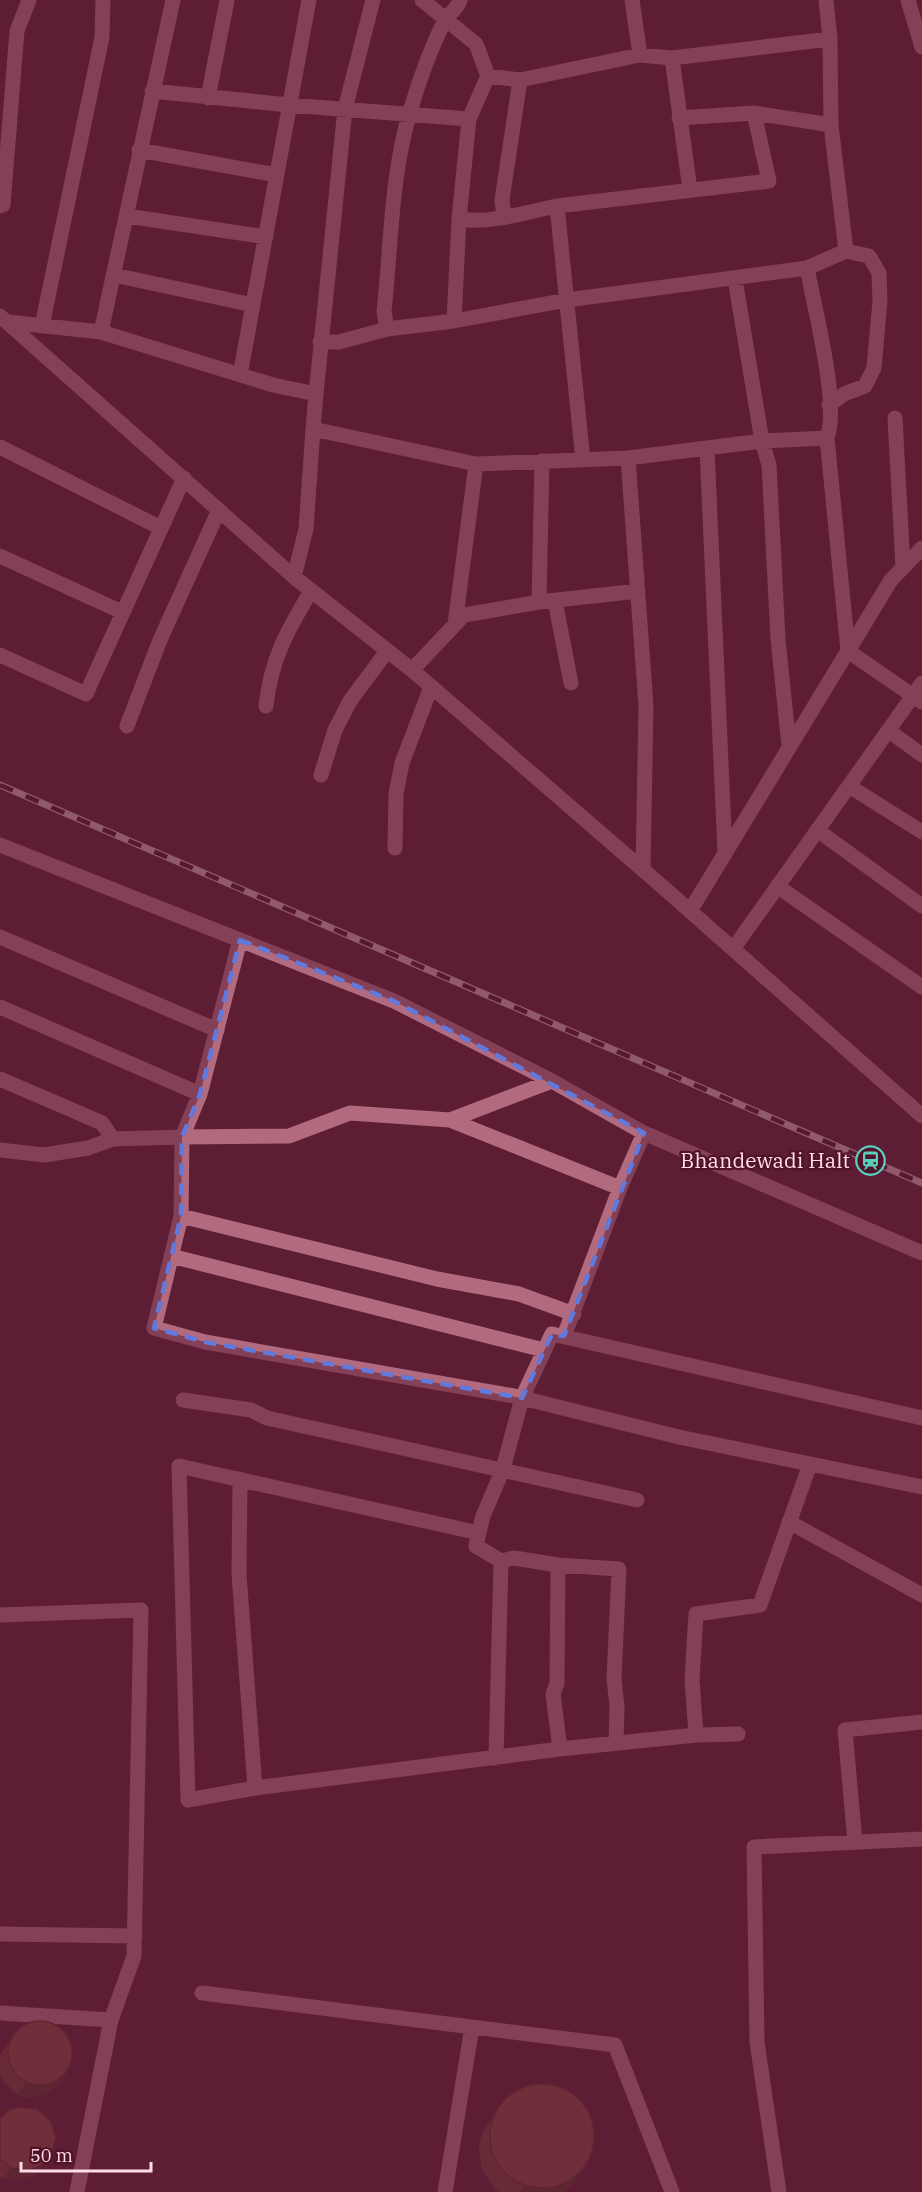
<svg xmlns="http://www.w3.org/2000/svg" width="922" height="2192" font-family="'IBM Plex Serif',serif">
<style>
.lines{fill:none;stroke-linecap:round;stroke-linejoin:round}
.minor{stroke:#b26a7f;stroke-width:15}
.rail-casing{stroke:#cea4b0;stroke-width:7}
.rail{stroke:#51132a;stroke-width:4.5;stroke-dasharray:14;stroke-linecap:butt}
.wall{fill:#753a3a}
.shaded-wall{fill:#5f2f2f}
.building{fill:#884343;stroke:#5f2f2f;stroke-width:1.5}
.marked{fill:none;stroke:#6079dc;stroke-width:4.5;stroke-dasharray:12 8;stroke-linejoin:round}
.labels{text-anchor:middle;stroke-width:4.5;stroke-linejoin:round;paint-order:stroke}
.poi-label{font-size:21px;fill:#fedde5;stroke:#51132a;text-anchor:end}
</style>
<rect width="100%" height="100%" fill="#5d1e34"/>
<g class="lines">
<path class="minor" d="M422 0 476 44 488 76 469 119 459 219 454 321
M632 0 640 55
M908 0 922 47
M672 58 690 190
M488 76 520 80 640 55 672 58 830 39
M152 91 289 105 469 119
M208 98 227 0
M679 118 754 113
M831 125 846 251
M139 150 276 175
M0 206 3 205 17 31 29 0
M127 216 266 237
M504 217 502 200 520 80
M459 219C491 224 526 212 557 206
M807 268C814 306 840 405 827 438
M114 275 253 305
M735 279 762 441 769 465 778 639 789 746
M0 316 294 577 412 670 664 888 922 1116
M8 322 101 332 273 385 316 394 313 429 476 464 628 458 762 441 827 438 848 651 922 702
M42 326 102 37 103 0
M387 329 384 312C391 246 391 175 410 112 419 81 430 50 444 22 448 13 458 9 460 0
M101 332 173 0
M320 342H339L387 329 454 321 567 300 807 268 846 251 869 256 879 273 880 301 874 368 865 386 844 394 829 405
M240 375 309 0
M316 394 345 109 373 0
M895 418 903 567
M0 447 161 528
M707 449 725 852
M628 458 646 706 643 870
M583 460 557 206 769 181 754 113 831 125 830 39 826 0
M0 556 122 612
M294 577 306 529 313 429
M555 601 571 683
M539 602 542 461
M455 624 476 464
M0 655 86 694 184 478
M412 670 464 615 539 602 638 591
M266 706C271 659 287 631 311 591
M127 726 160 640 219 510
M889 731 922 755
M321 775 335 730 350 701 387 651
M849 786 922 832
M817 830 922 906
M0 845 394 1001 552 1081 644 1133 922 1253
M395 848 396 794 402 763 431 687
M777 886 922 987
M690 911 891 580 922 548
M0 937 217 1030
M240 940 200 1094 182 1137 289 1136 350 1113 450 1120 552 1081
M733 949 922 683
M0 1007 200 1094
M0 1079 102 1123 113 1139
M450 1120 620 1188 564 1336
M0 1150 44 1155 88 1148 113 1139 182 1137 181 1216 154 1328 205 1342 514 1396 679 1437 922 1487
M620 1188 644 1133
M181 1216 437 1279 519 1294 574 1314
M171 1256 544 1350
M183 1400 251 1410 267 1418 637 1500
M240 1479 239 1574 255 1788 560 1749 696 1735 738 1734
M789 1522 922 1595
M558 1565 557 1683 553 1694 560 1749
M0 1615 141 1610 134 1956 111 2020 77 2192
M696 1735 692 1680 696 1614 760 1605 810 1464
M616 1743 617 1706 614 1679 619 1569 558 1565 514 1558 501 1561 476 1546 483 1516 503 1469 522 1398 552 1334 922 1418
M496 1758 501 1561
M255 1788 188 1800 179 1466 479 1533
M855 1842 845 1730 922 1722
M0 1934 135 1936
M202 1993 615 2045 672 2192
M0 2013 111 2020
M445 2192 472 2027
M779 2192 757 2042 754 1847 922 1839"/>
<defs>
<path id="rail" d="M0 785 922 1183"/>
</defs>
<use href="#rail" class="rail-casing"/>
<use href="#rail" class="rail"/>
</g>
<path class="wall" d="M11 2040 60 2083 45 2095 27 2098 18 2095 4 2082 0 2074V2055Z
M505 2098 587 2164 576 2180 564 2192H499L494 2188 481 2168 479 2145 482 2133Z
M0 2118 45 2162 37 2173 29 2178 21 2181 3 2179 0 2177Z"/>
<path class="shaded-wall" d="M68 2072 60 2083 45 2095 27 2098 18 2095 26 2083Z
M45 2162 37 2173 29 2178 21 2181 3 2179 11 2168Z
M587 2164 576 2180 564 2192H520L524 2186Z"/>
<path class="building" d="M8 2053a32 32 0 1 1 64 0a32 32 0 1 1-64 0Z
M490 2136a52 52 0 1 1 104 0a52 52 0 1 1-104 0Z
M18 2107 36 2109 50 2120 56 2137 54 2146 45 2162 38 2167 29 2170 11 2168 0 2159V2118L9 2110Z"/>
<path d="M0 0H922V2192H0ZM240 940 394 1001 644 1133 564 1336 552 1334 522 1398 205 1342 154 1328 181 1216 182 1137 200 1094Z" fill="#5d1e34" fill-opacity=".55" fill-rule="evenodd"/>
<path class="marked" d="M240 940 394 1001 644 1133 564 1336 552 1334 522 1398 205 1342 154 1328 181 1216 182 1137 200 1094Z"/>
<defs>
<symbol id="station-ring" viewBox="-11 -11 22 22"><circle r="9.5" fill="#51132a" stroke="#5bcebc" stroke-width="1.5"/><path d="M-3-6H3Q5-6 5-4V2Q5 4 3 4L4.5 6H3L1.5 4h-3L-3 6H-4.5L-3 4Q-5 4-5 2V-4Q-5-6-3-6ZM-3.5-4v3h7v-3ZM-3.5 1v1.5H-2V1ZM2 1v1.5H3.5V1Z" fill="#5bcebc"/></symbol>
</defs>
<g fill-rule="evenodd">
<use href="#station-ring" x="854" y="1144" width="33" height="33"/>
</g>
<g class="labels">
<g class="poi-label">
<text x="850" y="1168">Bhandewadi Halt</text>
</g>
</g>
<path d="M21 2162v9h130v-9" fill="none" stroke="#fedde5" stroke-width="3"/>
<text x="30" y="2162" font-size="18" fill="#fedde5" stroke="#51132a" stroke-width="4.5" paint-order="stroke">50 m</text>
</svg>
